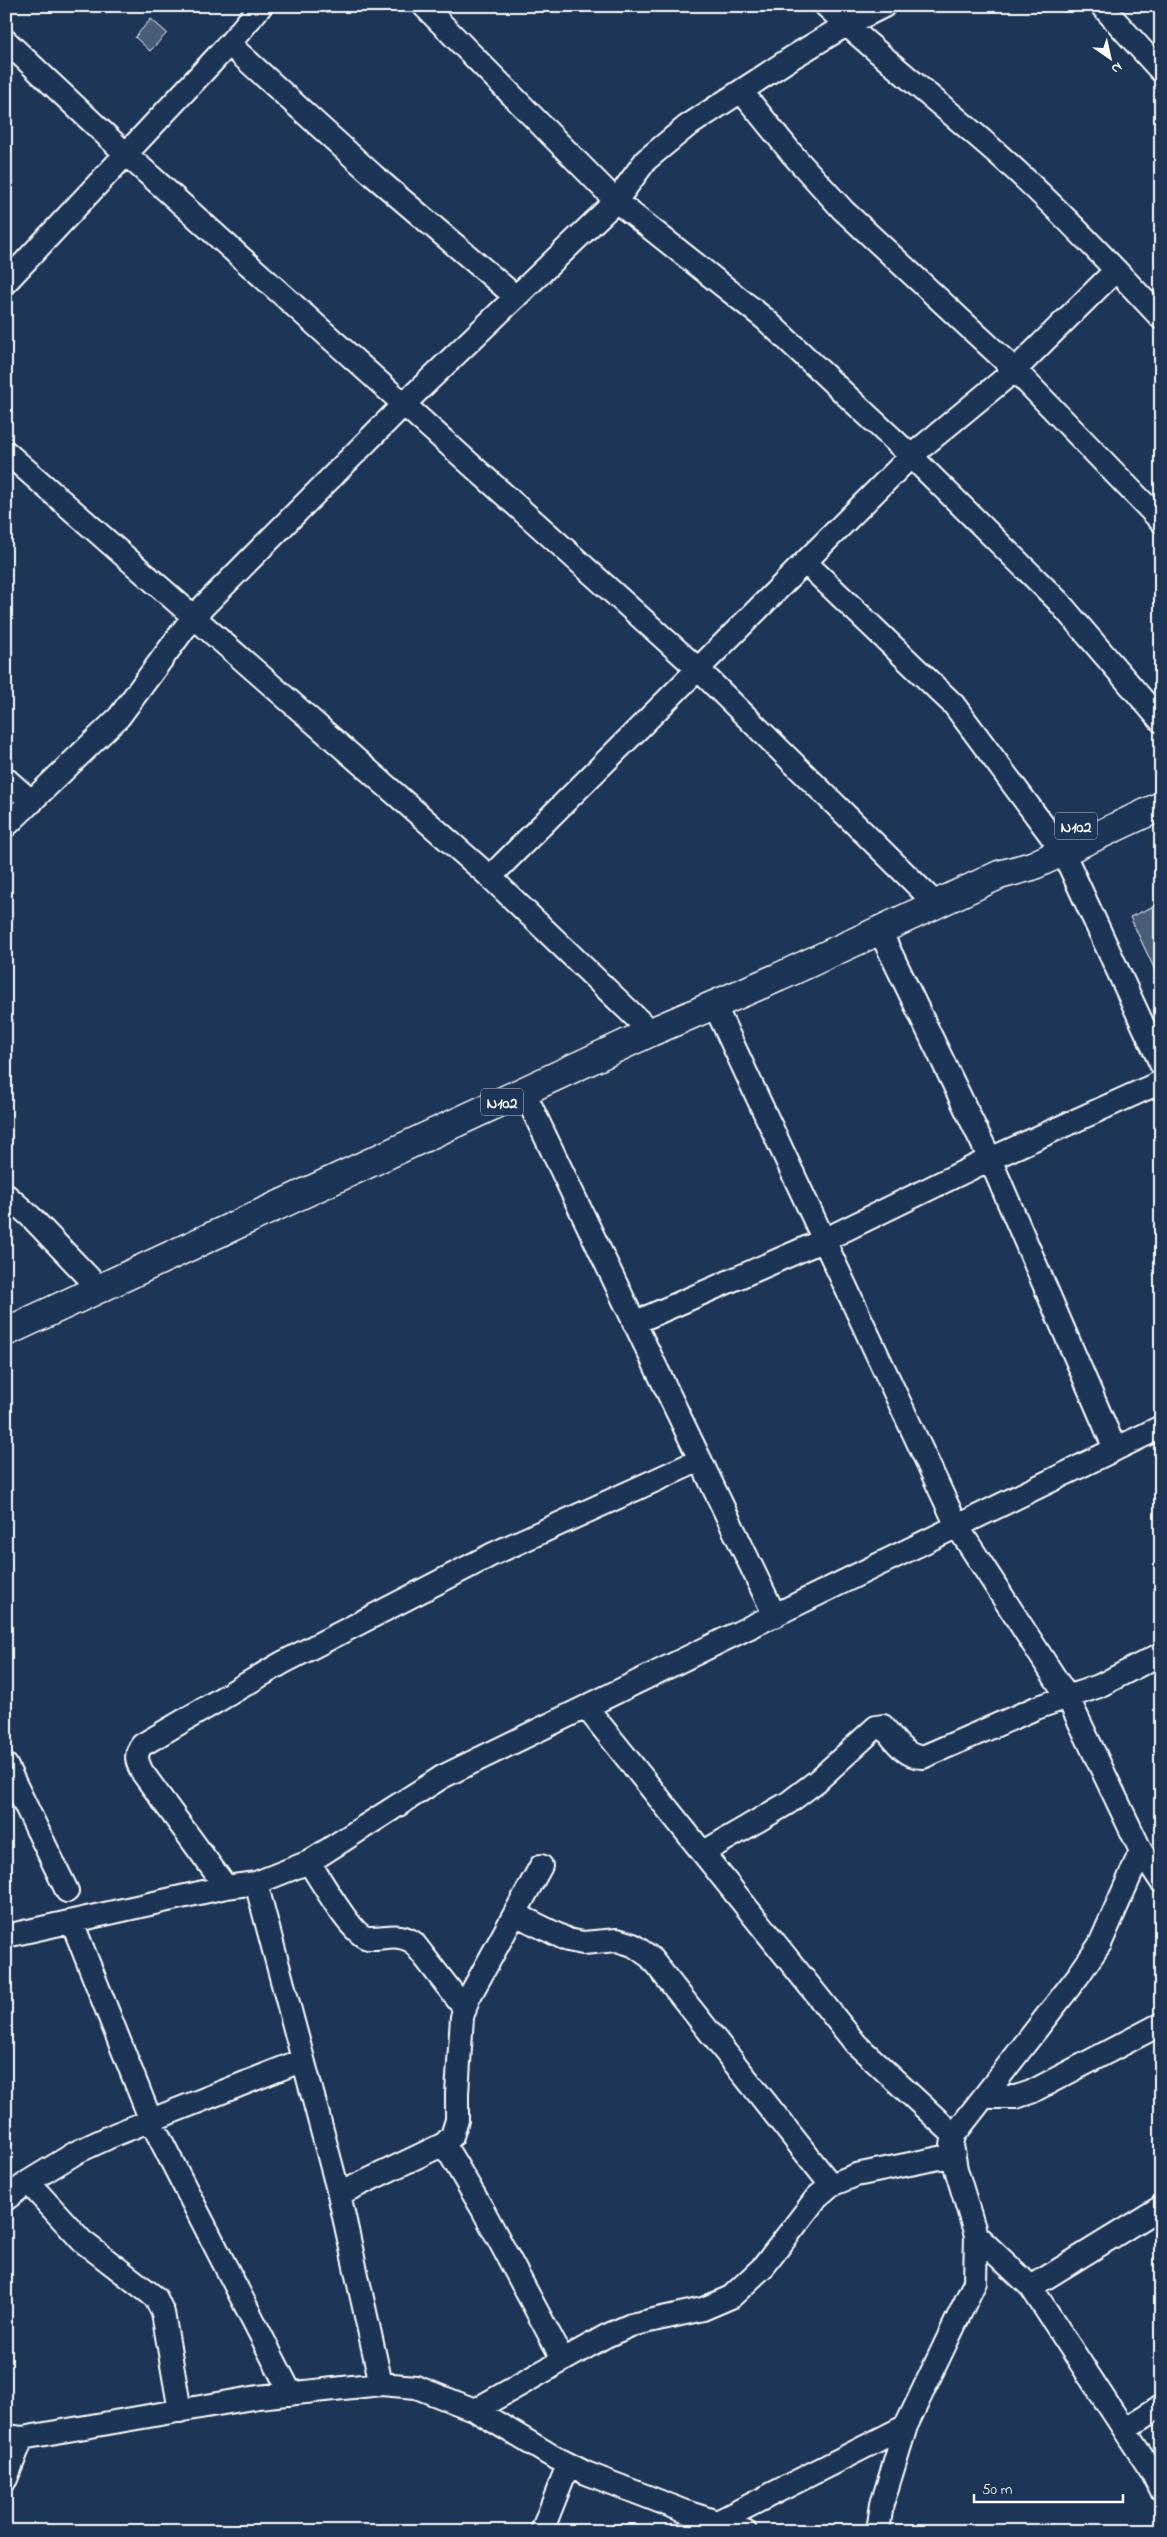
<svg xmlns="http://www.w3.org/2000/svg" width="1167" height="2537" font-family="'Indie Flower',sans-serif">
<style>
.building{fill:#4a5d79;stroke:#fff}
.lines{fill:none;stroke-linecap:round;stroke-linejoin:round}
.minor-casing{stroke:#fff;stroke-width:26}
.major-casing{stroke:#fff;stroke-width:31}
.minor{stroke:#1d3557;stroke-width:22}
.major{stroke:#1d3557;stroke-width:28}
.labels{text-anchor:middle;stroke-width:4;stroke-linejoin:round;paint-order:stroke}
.shield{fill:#1d3557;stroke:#bbc2cd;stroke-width:1}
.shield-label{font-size:16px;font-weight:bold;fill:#fff}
</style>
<rect width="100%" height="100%" fill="#1d3557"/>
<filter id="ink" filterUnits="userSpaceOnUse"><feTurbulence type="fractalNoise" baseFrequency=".02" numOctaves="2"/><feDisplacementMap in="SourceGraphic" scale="10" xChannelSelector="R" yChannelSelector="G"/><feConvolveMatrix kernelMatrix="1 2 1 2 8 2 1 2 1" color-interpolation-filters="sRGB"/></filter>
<g filter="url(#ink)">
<path class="building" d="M151 19 167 33 150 51 135 37Z
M1161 903V983L1130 917Z"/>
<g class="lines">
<defs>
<path id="minor" d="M424 6 616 201 765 319 911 456 1058 601 1161 721
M826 6C882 58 941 104 998 154 1055 205 1109 262 1161 318
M1102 6 1161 71
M6 41 126 154 699 670 936 904
M229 44 374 176 516 297
M741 91 793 155 843 210 1015 370 1161 521
M6 282 229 44 261 6
M6 452 490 877 651 1032
M806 563 954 705 1052 837 1063 852 1161 1064
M6 779 32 802
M6 826 119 717 193 617 403 405 616 201 646 160 686 127 793 57 846 25 884 6
M490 877 911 456 1015 370 1116 270
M879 929 990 1159 1115 1449
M714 1004 957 1526 1068 1698 1141 1851 1161 1881
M524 1092 775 1616
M6 1195 31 1217 99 1288
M634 1323 824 1240 990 1159 1161 1082
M586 1707 856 2044 954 2135
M6 1765 67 1891
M704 1852 788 1803 817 1781 876 1727 883 1726C893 1738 905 1758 923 1757L1036 1708 1099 1686 1161 1654
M309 1862C319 1877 352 1936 368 1938 385 1939 397 1932 413 1942L465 2009
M256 1883 339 2194 381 2384
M226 1887 142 1772C137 1762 134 1755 142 1745L282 1663 493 1554 700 1460
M515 1914 568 1940 583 1943 617 1940 633 1945 650 1957 831 2185
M72 1922 151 2121 291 2394
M6 1936 226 1887 256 1883 309 1862 442 1777 1161 1427
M984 2097H1016L1031 2092 1161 2024
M444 2144 483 2210 563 2360
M28 2182 82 2241 156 2298 163 2313 180 2411
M339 2194 444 2144 452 2136 457 2120V2093L462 2017 468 1999 541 1866
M6 2199 28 2182 77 2152 116 2134 303 2060
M976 2235 1031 2287 1152 2472 1161 2490
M1031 2287 1161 2207
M475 2410 606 2336 631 2325 703 2309 731 2297 764 2266 817 2197 831 2185 856 2175 954 2155
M1124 2429 1161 2406
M6 2436 22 2438 258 2397 381 2384 416 2387 475 2410 552 2456 586 2473 692 2514 745 2531
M6 2479 22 2438
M717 2522 906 2426
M542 2531 568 2465
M878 2531 882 2504 906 2426 975 2282 976 2235 956 2169 952 2145 954 2135 1078 1976 1100 1944 1141 1851"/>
<path id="major" d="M6 1332 651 1032 779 977 999 875 1032 866 1161 806"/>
</defs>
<use href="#minor" class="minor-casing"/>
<use href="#major" class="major-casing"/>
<use href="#minor" class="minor"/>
<use href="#major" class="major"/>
</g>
</g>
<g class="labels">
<g class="shield">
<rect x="1055" y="812.5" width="42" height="27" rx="4"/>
<rect x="481" y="1088.5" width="42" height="27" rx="4"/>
</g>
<g class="shield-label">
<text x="1076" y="832">N102</text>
<text x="502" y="1108">N102</text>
</g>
</g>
<rect width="1167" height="2537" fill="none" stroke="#1d3557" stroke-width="25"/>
<rect x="12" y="12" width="1142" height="2512" fill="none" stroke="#fff" stroke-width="2" filter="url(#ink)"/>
<g transform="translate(1110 58) rotate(146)" stroke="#1d3557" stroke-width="4" paint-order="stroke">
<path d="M0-4L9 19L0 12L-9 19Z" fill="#ffffff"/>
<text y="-8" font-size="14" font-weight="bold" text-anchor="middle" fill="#ffffff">N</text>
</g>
<path d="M974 2494v8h149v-8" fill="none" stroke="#ffffff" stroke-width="2.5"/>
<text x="982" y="2494" font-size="15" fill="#ffffff" stroke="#1d3557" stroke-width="4" paint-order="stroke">50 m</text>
</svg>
